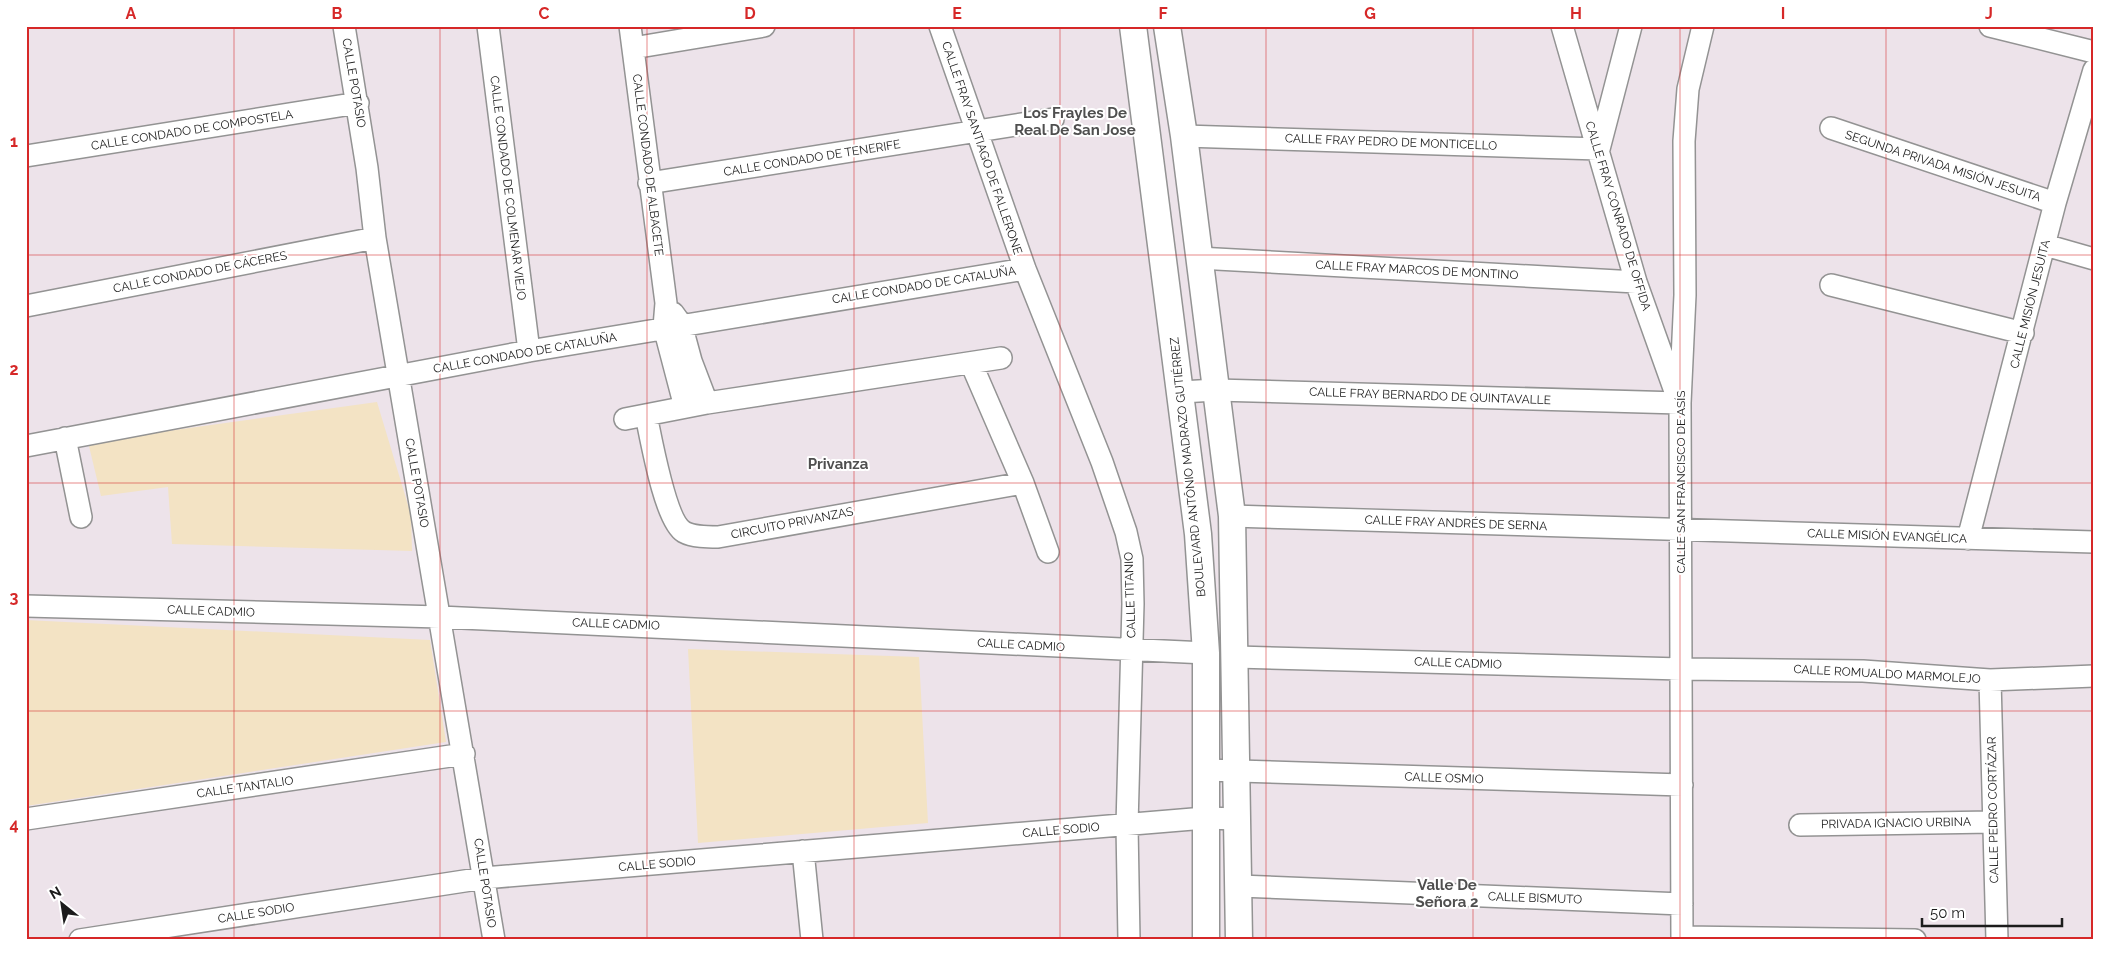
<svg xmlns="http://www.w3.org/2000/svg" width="2120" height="966" font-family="Raleway,sans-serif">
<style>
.park{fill:#f3e3c4}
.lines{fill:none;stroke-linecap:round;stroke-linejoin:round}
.minor-casing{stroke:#939393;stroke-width:24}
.tertiary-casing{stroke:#939393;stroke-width:29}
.minor{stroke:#fff;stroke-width:21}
.tertiary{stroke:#fff;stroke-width:26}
.grid{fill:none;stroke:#d62828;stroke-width:1;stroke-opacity:0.55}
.labels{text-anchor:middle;stroke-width:4;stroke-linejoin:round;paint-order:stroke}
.street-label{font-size:12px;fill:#1c1c1c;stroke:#fff}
.quarter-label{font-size:15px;font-weight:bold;fill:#4f4f4f;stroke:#fff}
.neatline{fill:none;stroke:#d62828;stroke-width:2}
.grid-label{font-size:16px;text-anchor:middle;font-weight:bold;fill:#d62828}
</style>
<rect width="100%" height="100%" fill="#ede3ea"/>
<path class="park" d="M377 402 411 515 412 551 172 544 168 487 101 496 88 442Z
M26 620 430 640 446 742 26 806Z
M688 649 919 657 928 823 698 843Z"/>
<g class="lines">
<defs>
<path id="minor" d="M344 26 367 168 375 238 494 940
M488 26 529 351
M630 26 666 303 664 327 685 407
M940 26 1025 269 1102 462 1126 532 1132 559 1133 604 1127 825 1129 940
M1562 26 1636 282 1676 394
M1990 26 2094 52
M633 48 764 26
M1831 128 2055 203
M1184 136 1599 149 1631 26
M26 156 358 103
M649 183 1053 119
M2045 245 2094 259
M1198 258 1636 282
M1831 285 2023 333
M26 306 375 238
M673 313 681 324 691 361 707 403
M971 363 1023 483 1048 552
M1181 392 1216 390 1680 403
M646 415C651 438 665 521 684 532 693 537 708 537 718 537L1023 483
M625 419 707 403 1001 358
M65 438 81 517
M26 446 529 351 1025 269
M1232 516 2094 542
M1968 539 2055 203 2094 70
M26 606 440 617 1206 653
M1236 657 1681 669 1863 671 1990 680 2094 676
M1990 680 1997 940
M1205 770 1682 785
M26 819 464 754
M1800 825 1993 822
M803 851 812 940
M1239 886 1682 904
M1682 937 1915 940
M80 940 484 878 1205 818 1238 819
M1682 940 1680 403 1685 295 1684 141 1688 89 1703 26"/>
<path id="tertiary" d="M1133 26 1198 534 1206 653V940
M1167 26 1184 136 1232 516 1239 940"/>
</defs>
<use href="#minor" class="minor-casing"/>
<use href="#tertiary" class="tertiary-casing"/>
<use href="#minor" class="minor"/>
<use href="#tertiary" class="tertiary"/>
</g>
<path class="grid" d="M234 26V940M440 26V940M647 26V940M854 26V940M1060 26V940M1266 26V940M1473 26V940M1680 26V940M1886 26V940M26 255H2094M26 483H2094M26 711H2094"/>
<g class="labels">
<g class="street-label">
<text transform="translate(354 83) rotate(80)" y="4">CALLE POTASIO</text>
<text transform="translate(192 130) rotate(-9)" y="4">CALLE CONDADO DE COMPOSTELA</text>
<text transform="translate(1391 142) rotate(2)" y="4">CALLE FRAY PEDRO DE MONTICELLO</text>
<text transform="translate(982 148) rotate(71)" y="4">CALLE FRAY SANTIAGO DE FALLERONE</text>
<text transform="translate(812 158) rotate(-9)" y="4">CALLE CONDADO DE TENERIFE</text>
<text transform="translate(648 165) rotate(83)" y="4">CALLE CONDADO DE ALBACETE</text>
<text transform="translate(1943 166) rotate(18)" y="4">SEGUNDA PRIVADA MISIÓN JESUITA</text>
<text transform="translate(508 188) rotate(83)" y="4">CALLE CONDADO DE COLMENAR VIEJO</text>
<text transform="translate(1618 216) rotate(73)" y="4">CALLE FRAY CONRADO DE OFFIDA</text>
<text transform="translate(1417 270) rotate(3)" y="4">CALLE FRAY MARCOS DE MONTINO</text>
<text transform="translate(200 272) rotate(-11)" y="4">CALLE CONDADO DE CÁCERES</text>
<text transform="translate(924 285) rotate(-9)" y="4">CALLE CONDADO DE CATALUÑA</text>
<text transform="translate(2030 304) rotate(-76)" y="4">CALLE MISIÓN JESUITA</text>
<text transform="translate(525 353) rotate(-10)" y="4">CALLE CONDADO DE CATALUÑA</text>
<text transform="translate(1430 396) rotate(2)" y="4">CALLE FRAY BERNARDO DE QUINTAVALLE</text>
<text transform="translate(1188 467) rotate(-96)" y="4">BOULEVARD ANTÔNIO MADRAZO GUTIÉRREZ</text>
<text transform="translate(1681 482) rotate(-90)" y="4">CALLE SAN FRANCISCO DE ASÍS</text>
<text transform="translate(417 483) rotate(80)" y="4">CALLE POTASIO</text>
<text transform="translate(792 523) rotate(-11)" y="4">CIRCUITO PRIVANZAS</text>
<text transform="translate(1456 523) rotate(2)" y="4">CALLE FRAY ANDRÉS DE SERNA</text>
<text transform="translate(1887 536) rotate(2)" y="4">CALLE MISIÓN EVANGÉLICA</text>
<text transform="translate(1130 595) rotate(-92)" y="4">CALLE TITANIO</text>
<text transform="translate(211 611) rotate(2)" y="4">CALLE CADMIO</text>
<text transform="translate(616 624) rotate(2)" y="4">CALLE CADMIO</text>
<text transform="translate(1021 645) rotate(3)" y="4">CALLE CADMIO</text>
<text transform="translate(1458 663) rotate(2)" y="4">CALLE CADMIO</text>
<text transform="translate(1887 674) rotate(3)" y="4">CALLE ROMUALDO MARMOLEJO</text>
<text transform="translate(1444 778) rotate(2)" y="4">CALLE OSMIO</text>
<text transform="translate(245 787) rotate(-8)" y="4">CALLE TANTALIO</text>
<text transform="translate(1993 810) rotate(-91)" y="4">CALLE PEDRO CORTÁZAR</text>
<text transform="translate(1896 823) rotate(-1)" y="4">PRIVADA IGNACIO URBINA</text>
<text transform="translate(1061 830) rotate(-5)" y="4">CALLE SODIO</text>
<text transform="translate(657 864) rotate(-5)" y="4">CALLE SODIO</text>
<text transform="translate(485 883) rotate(81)" y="4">CALLE POTASIO</text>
<text transform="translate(1535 898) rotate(2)" y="4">CALLE BISMUTO</text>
<text transform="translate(256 913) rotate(-9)" y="4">CALLE SODIO</text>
</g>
<g class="quarter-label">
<text x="1075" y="118">Los Frayles De<tspan x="1075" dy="17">Real De San Jose</tspan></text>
<text x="838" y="469">Privanza</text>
<text x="1447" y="890">Valle De<tspan x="1447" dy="17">Señora 2</tspan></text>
</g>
</g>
<rect width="2120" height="966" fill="none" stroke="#ffffff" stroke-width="55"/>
<g transform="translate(62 904) rotate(330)" stroke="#ffffff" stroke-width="4" paint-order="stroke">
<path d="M0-4L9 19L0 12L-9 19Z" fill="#1c1c1c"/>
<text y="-8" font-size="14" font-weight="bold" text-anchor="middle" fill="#1c1c1c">N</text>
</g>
<path d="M1922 918v8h140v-8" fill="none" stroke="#1c1c1c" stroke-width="2.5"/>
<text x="1930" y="918" font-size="15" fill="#1c1c1c" stroke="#ffffff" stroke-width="4" paint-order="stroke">50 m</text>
<rect x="28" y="28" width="2064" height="910" class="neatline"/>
<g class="grid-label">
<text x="131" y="19">A</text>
<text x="337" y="19">B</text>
<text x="544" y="19">C</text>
<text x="750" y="19">D</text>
<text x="957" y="19">E</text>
<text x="1163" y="19">F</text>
<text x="1370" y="19">G</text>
<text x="1576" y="19">H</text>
<text x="1783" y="19">I</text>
<text x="1989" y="19">J</text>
<text x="14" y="147">1</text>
<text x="14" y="375">2</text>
<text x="14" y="603">3</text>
<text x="14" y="830">4</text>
</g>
</svg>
